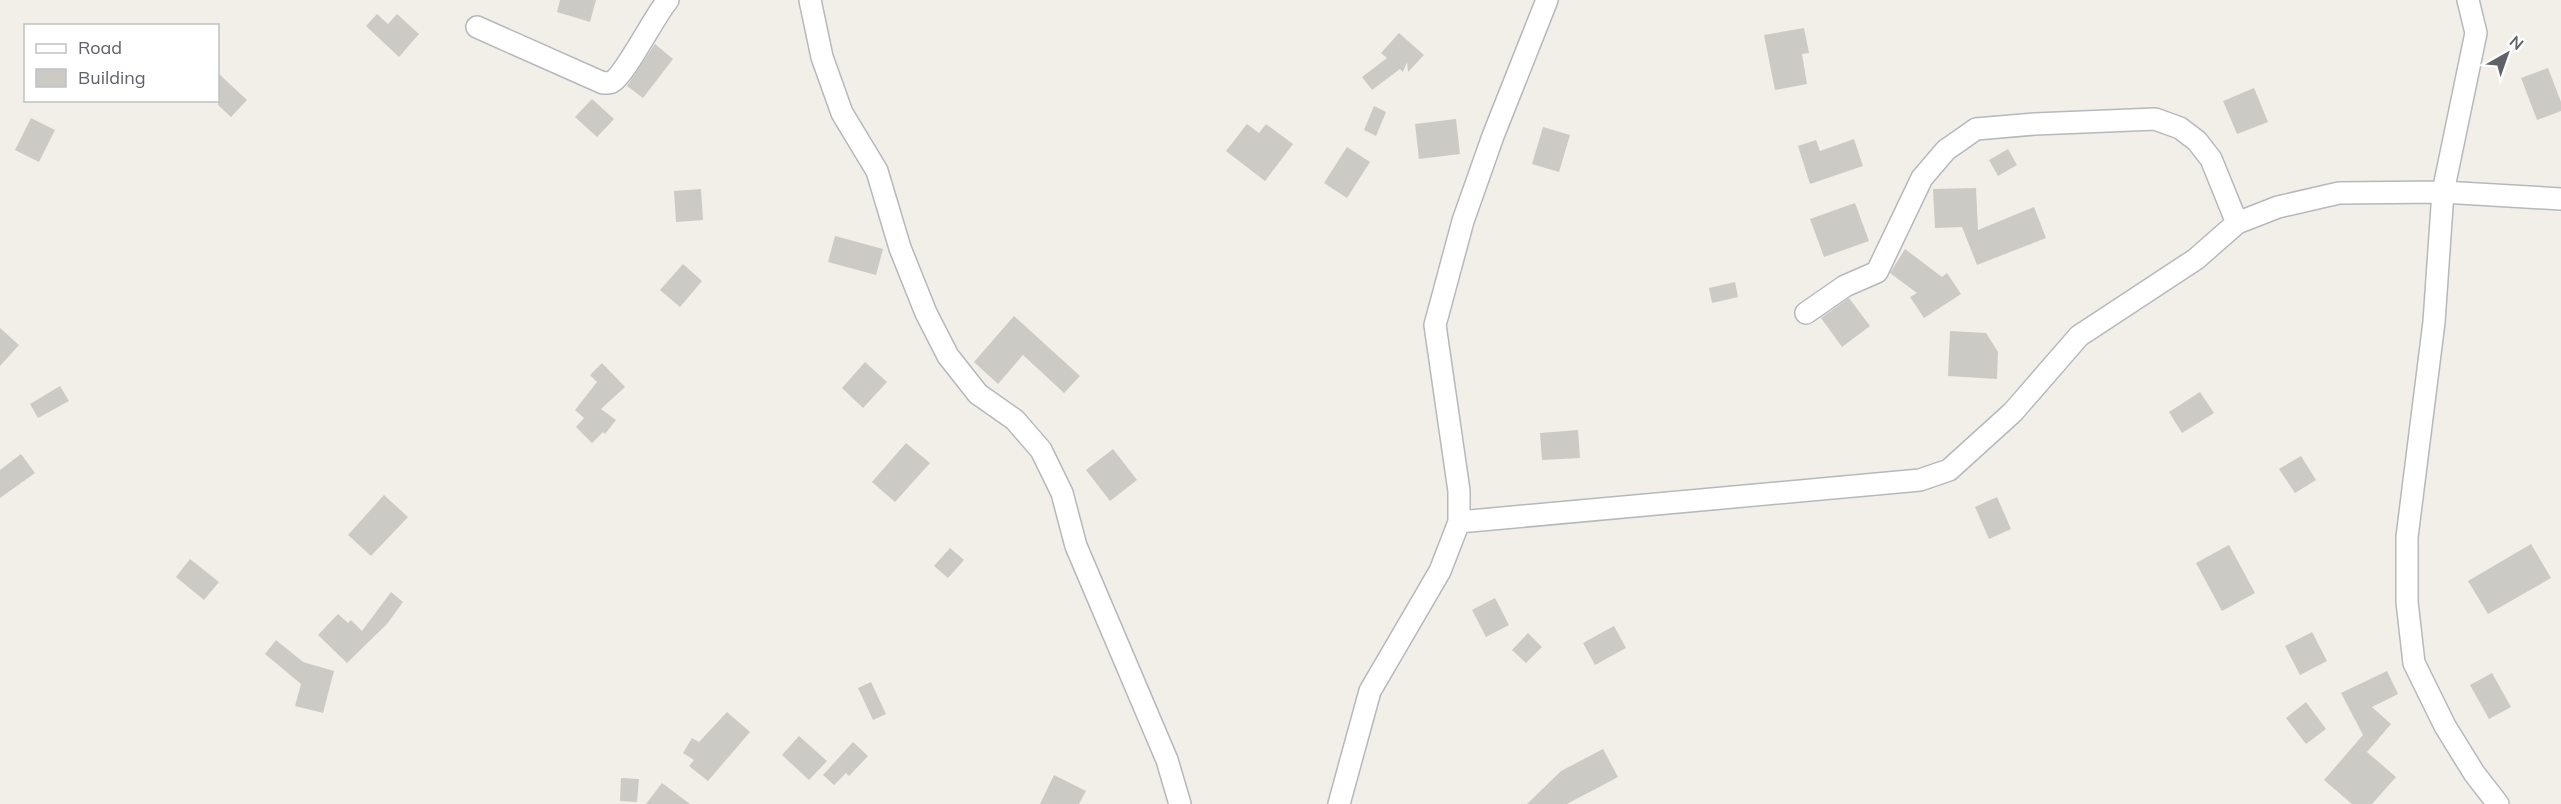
<svg xmlns="http://www.w3.org/2000/svg" width="2561" height="804" font-family="Mulish,sans-serif">
<style>
.building{fill:#cccac5}
.lines{fill:none;stroke-linecap:round;stroke-linejoin:round}
.street-casing{stroke:#b5b8bc;stroke-width:24}
.street{stroke:#fff;stroke-width:21}
</style>
<rect width="100%" height="100%" fill="#f1efe8"/>
<path class="building" d="M560 0H596L590 22 557 12Z
M377 14 388 24 397 14 419 34 399 57 366 26Z
M1804 28 1809 53 1802 54 1807 84 1775 90 1764 35Z
M1399 33 1424 55 1408 72 1407 62 1403 72 1400 69 1372 90 1362 77 1387 58 1381 53Z
M655 44 673 59 643 98 627 86Z
M2548 68 2561 102V111L2537 120 2521 78Z
M218 73 247 100 231 117 218 105Z
M2254 88 2268 122 2237 134 2223 101Z
M592 99 614 119 597 137 575 117Z
M1374 106 1386 112 1376 136 1364 130Z
M31 118 55 130 39 162 15 150Z
M1456 119 1460 154 1419 159 1415 124Z
M1247 124 1259 133 1266 124 1293 144 1265 181 1226 151Z
M1543 127 1570 135 1559 172 1532 164Z
M1854 139 1863 166 1810 184 1798 146 1816 140 1820 151Z
M1347 147 1370 162 1347 198 1324 183Z
M2008 149 2017 165 1998 176 1989 160Z
M1976 188 1978 230 2034 207 2046 238 1977 265 1962 227 1935 228 1933 189Z
M701 189 703 220 676 222 674 191Z
M1855 203 1869 241 1824 257 1810 219Z
M835 236 883 249 876 275 828 262Z
M1905 249 1942 277 1947 273 1961 294 1924 318 1910 297 1917 293 1890 273Z
M683 264 702 281 680 307 660 290Z
M1735 282 1738 297 1712 303 1709 288Z
M1849 298 1870 326 1842 347 1821 318Z
M1014 316 1080 376 1064 393 1023 355 998 384 974 362Z
M0 328 19 345 0 366Z
M1950 331 1986 333 1998 352 1997 379 1948 376Z
M865 362 887 382 863 408 842 388Z
M602 363 625 387 601 409 616 420 605 434 603 432 592 443 576 427 584 418 575 410 597 382 590 375Z
M60 386 69 401 38 418 30 404Z
M2200 392 2214 413 2182 433 2169 412Z
M1578 430 1580 458 1542 460 1540 433Z
M906 443 930 463 895 502 872 482Z
M1113 449 1137 480 1110 501 1086 470Z
M21 454 35 473 0 498V470Z
M2301 456 2316 480 2295 493 2279 469Z
M384 495 408 517 371 556 348 535Z
M1997 497 2011 529 1989 539 1975 507Z
M2531 544 2551 578 2488 614 2468 581Z
M2229 545 2255 593 2222 611 2196 563Z
M950 548 964 560 948 578 934 566Z
M190 559 219 582 204 600 176 577Z
M391 592 403 602 387 624 347 663 318 635 338 614 348 623 351 620 362 631Z
M1495 598 1509 625 1486 637 1472 610Z
M1614 626 1626 648 1595 665 1583 643Z
M2312 632 2327 661 2300 675 2285 646Z
M1528 633 1542 647 1526 663 1512 650Z
M276 640 303 662 334 671 323 713 295 706 301 684 265 654Z
M2387 671 2398 694 2372 707 2391 724 2367 752 2396 777 2372 804H2352L2324 780 2363 735 2341 693Z
M2492 673 2511 707 2489 719 2470 685Z
M871 682 886 714 873 720 858 688Z
M2306 702 2326 729 2306 744 2286 718Z
M727 712 750 732 708 781 689 766 694 760 683 753 692 738 699 742Z
M799 736 827 761 809 780 782 755Z
M853 742 868 756 849 776 846 773 834 785 823 775Z
M1603 749 1618 777 1567 804H1527L1561 771Z
M1054 775 1086 791 1079 804H1040Z
M621 778 639 779 637 802 620 801Z
M662 783 690 804H646Z"/>
<g class="lines">
<defs>
<path id="street" d="M810 0 822 57 842 113 877 171 900 248 926 313 948 356 978 394 1015 420 1041 450 1062 493 1076 546 1167 760 1180 804
M2468 0 2476 33 2443 192 2434 322 2407 537V602L2414 663 2445 726 2474 773 2498 804
M477 27 603 83C606 83 609 83 612 82 625 75 655 15 668 0
M1806 313 1845 286 1877 272 1922 178 1946 150 1976 129 2035 124 2155 119 2180 128 2197 141 2211 159 2237 223
M1459 522 1920 480 1949 470 2013 412 2079 336 2196 259 2237 223 2278 207 2339 193 2443 192 2561 199
M1339 804 1370 691 1440 571 1459 522V491L1435 325 1463 221 1493 136 1547 0"/>
</defs>
<use href="#street" class="street-casing"/>
<use href="#street" class="street"/>
</g>
<rect x="24" y="24" width="195" height="78" fill="#ffffff" stroke="#bfc1c3" stroke-width="1.5"/>
<rect x="36" y="44" width="30" height="9" fill="#ffffff" stroke="#bfc1c3" stroke-width="1.5"/>
<text x="78" y="54" font-size="18" fill="#5f6368">Road</text>
<rect x="36" y="69" width="30" height="18" fill="#cccac5" stroke="#bfc1c3" stroke-width="1.5"/>
<text x="78" y="84" font-size="18" fill="#5f6368">Building</text>
<g transform="translate(2507 54) rotate(40)" stroke="#ffffff" stroke-width="4.5" paint-order="stroke">
<path d="M0-4.5L10 22L0 15L-10 22Z" fill="#5f6368"/>
<text y="-9" font-size="16" font-weight="bold" text-anchor="middle" fill="#5f6368">N</text>
</g>
</svg>
